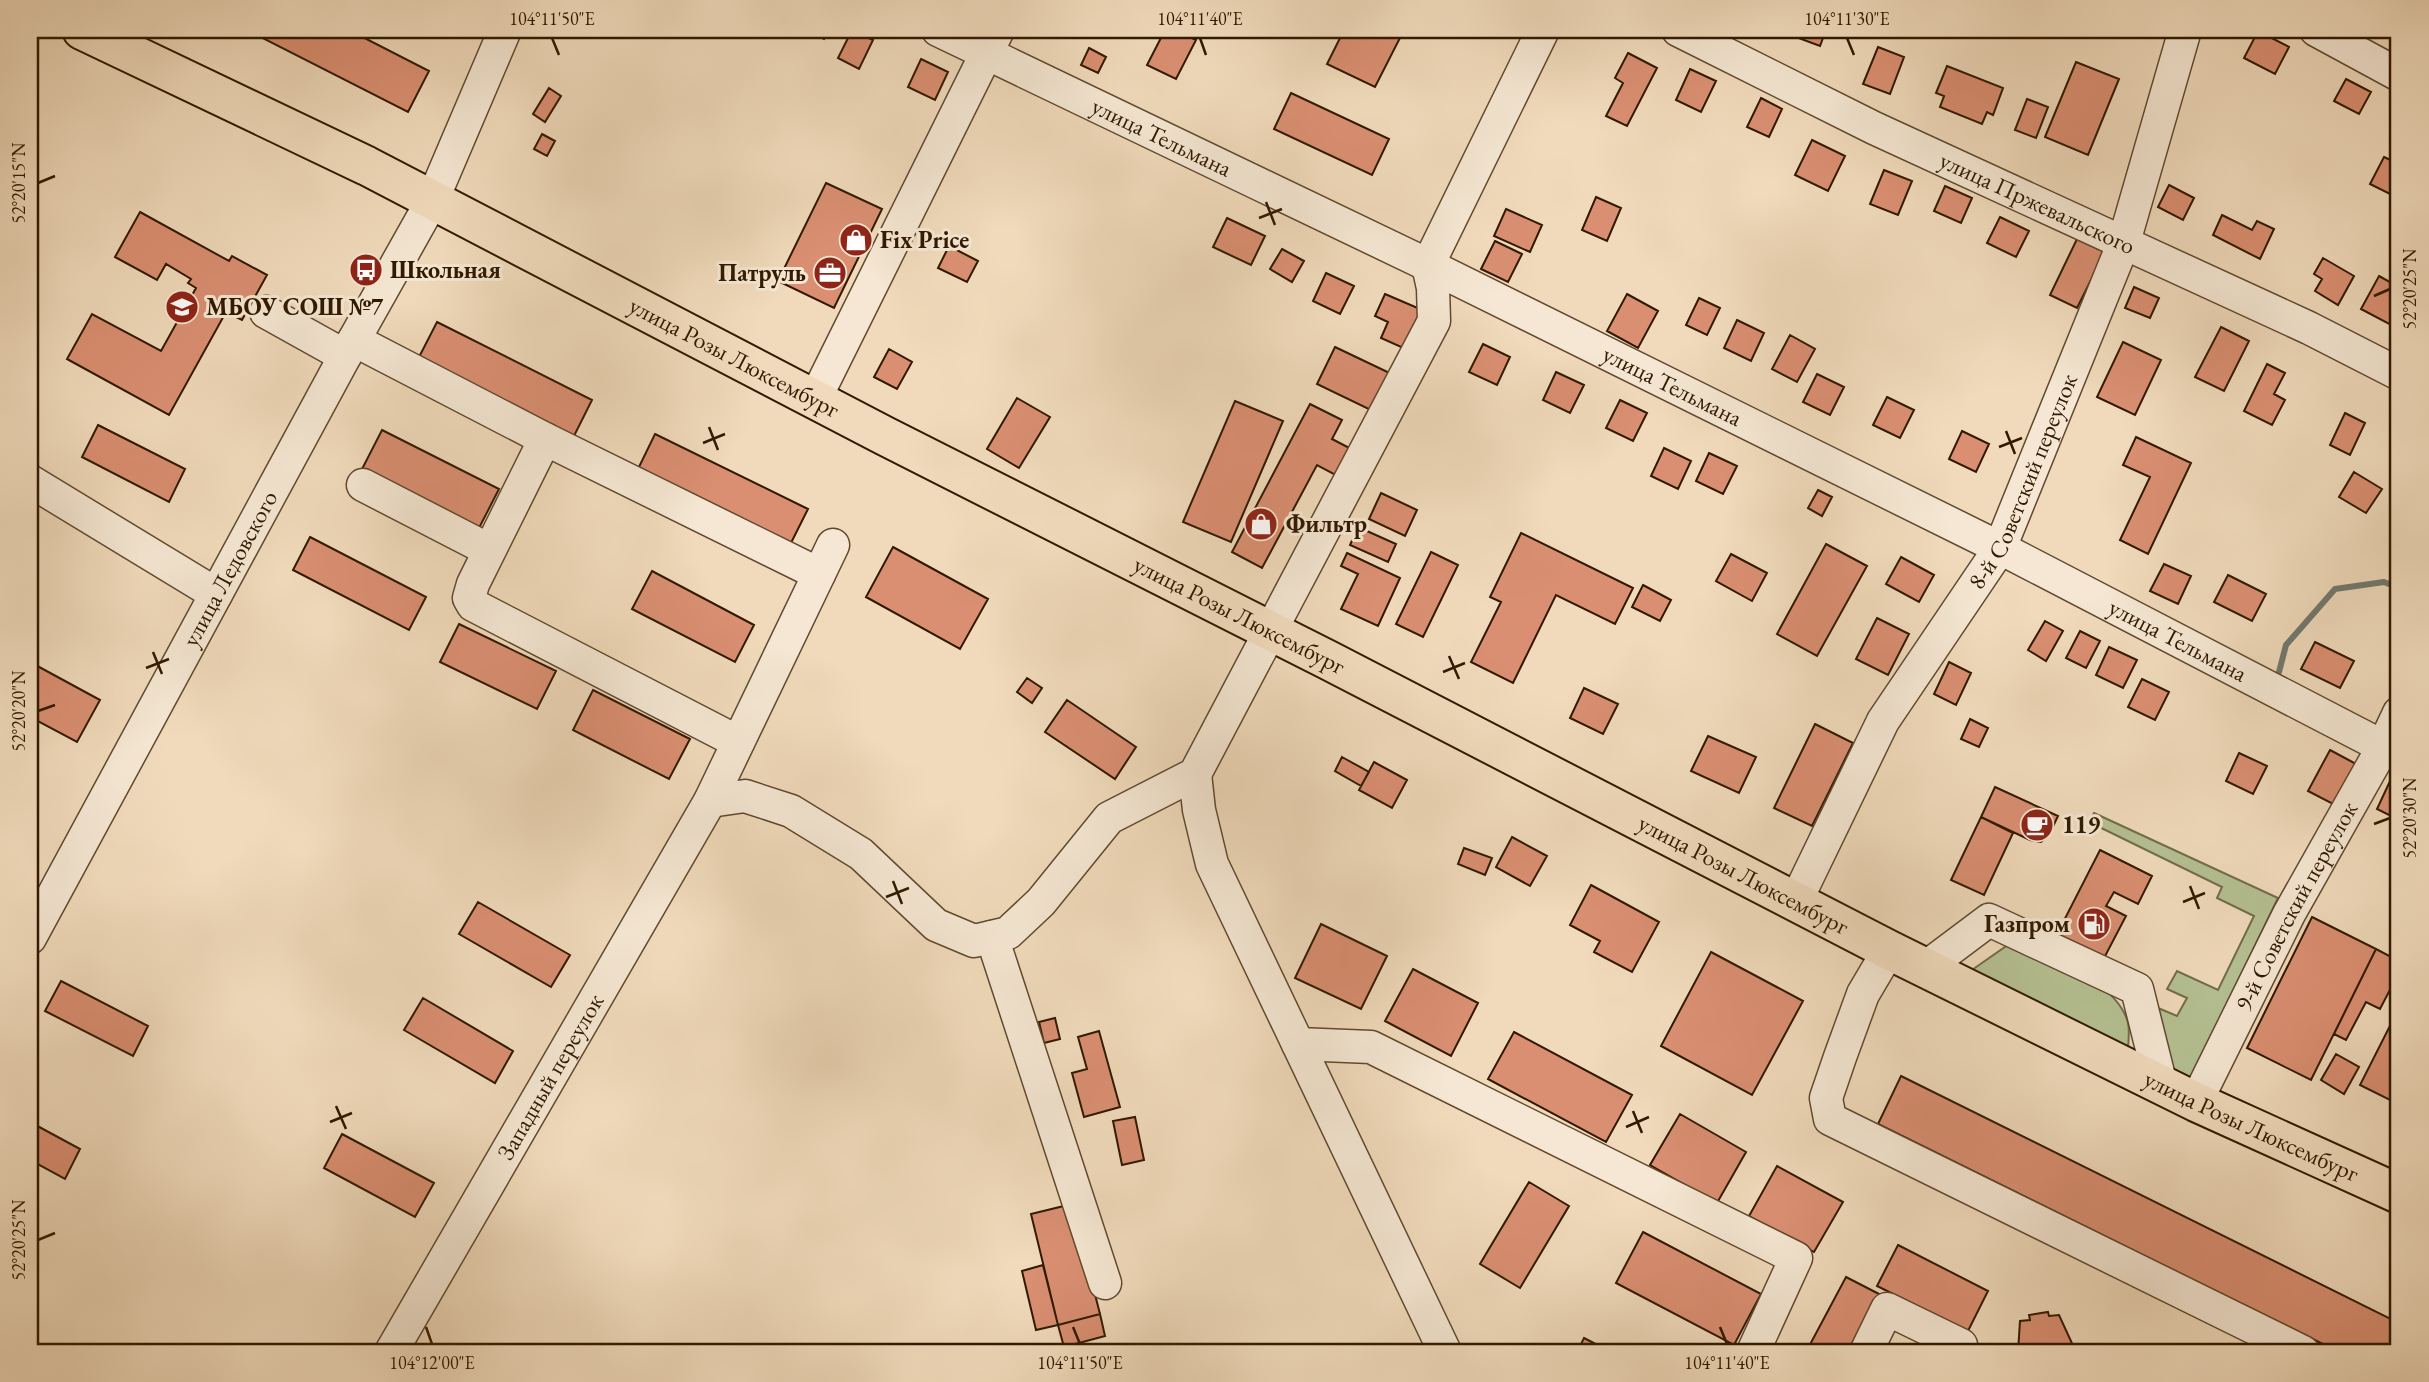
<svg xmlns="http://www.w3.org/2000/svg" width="2429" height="1382" font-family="'EB Garamond',serif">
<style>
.green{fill:#b5c193;stroke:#726d4a;stroke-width:2}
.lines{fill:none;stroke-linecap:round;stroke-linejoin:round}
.stream{stroke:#71796f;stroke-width:6}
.building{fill:#da8f72;stroke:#301900;stroke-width:2}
.minor-casing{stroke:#60492f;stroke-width:35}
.major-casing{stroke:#301900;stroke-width:42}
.minor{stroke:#f5e7d3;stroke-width:32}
.major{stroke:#f0dabb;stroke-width:38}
.ticks{fill:none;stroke:#301900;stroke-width:2.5}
.labels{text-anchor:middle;stroke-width:6;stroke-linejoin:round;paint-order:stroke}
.street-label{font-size:24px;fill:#301900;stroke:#f5e7d3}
.poi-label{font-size:24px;font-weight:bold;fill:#301900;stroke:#f5e7d3;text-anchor:start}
.neatline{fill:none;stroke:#301900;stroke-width:2.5}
.ticks-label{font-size:18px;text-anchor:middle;fill:#301900}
</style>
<rect width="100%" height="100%" fill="#f0dabb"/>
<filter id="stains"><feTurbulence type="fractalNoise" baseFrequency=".00286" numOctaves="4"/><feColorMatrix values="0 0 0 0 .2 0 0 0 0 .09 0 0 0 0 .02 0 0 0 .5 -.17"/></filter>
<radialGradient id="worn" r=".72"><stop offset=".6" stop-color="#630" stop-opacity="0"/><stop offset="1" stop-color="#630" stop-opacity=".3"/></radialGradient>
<path class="green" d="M2094 813 2278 898 2191 1078 2169 1068 2158 1008 2177 1016 2187 998 2167 989 2177 971 2218 990 2254 916 2217 898 2222 887 2089 822Z
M2015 940C2050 958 2118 982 2128 1023 2130 1031 2128 1042 2128 1051L1969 972Z"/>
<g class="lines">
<path class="stream" d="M2279 672 2286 645 2335 589 2384 582 2399 588"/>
</g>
<path class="building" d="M247 30H349L429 71 408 112Z
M426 30H447L443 38Z
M804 30H828L824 39Z
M852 30 873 40 859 69 838 58Z
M1165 30H1176L1196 40 1176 79 1147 65Z
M1344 30H1404L1375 87 1327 64Z
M1796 30H1826L1820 46 1793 36Z
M2258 31 2289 47 2275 74 2244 58Z
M1878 47 1904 57 1890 94 1863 84Z
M1089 48 1106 57 1098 73 1081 65Z
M1628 53 1657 68 1627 126 1606 116 1623 83 1615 78Z
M921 59 948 72 935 100 908 87Z
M2076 62 2119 79 2088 155 2045 137Z
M1947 66 2003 88 1993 115 1987 112 1982 124 1940 107 1944 96 1936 93Z
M1690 69 1716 81 1701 112 1676 100Z
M2346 79 2371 92 2359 114 2334 101Z
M549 88 561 96 545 122 533 114Z
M1291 93 1389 139 1372 175 1274 129Z
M1761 98 1782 109 1769 137 1747 127Z
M2027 99 2048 107 2036 138 2015 130Z
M542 134 555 141 547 156 534 149Z
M1812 140 1845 156 1828 191 1795 175Z
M2384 157 2399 164V186L2394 196 2370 184Z
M1884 170 1912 181 1898 215 1870 204Z
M826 183 882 209 834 308 778 281Z
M2169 185 2194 198 2183 220 2158 207Z
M1945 186 1972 198 1961 223 1934 211Z
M1596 197 1621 208 1607 241 1582 230Z
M1506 209 1542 225 1530 252 1494 236Z
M140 212 229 261 232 256 267 275 242 320 226 312 169 415 67 359 92 314 161 351 196 288 188 283 191 279 166 264 157 280 115 257Z
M2222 215 2252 230 2257 221 2274 229 2260 259 2213 235Z
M2000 217 2029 231 2016 257 1987 243Z
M1227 218 1265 236 1251 265 1213 247Z
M2077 239 2105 252 2077 308 2050 295Z
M1495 241 1522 254 1508 282 1481 269Z
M949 246 978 261 967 282 938 268Z
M1282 249 1304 261 1292 282 1270 269Z
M2323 258 2354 276 2338 305 2315 291 2322 279 2314 274Z
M1326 273 1354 286 1340 314 1313 301Z
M2379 276 2399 287V315L2393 326 2361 309Z
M2134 287 2159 298 2150 318 2125 308Z
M1385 294 1427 312 1410 351 1381 338 1388 322 1375 316Z
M1627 294 1658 311 1638 348 1607 331Z
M1699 298 1720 308 1707 335 1686 325Z
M1737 320 1764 333 1751 361 1724 348Z
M437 322 592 400 573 438 418 359Z
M2221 327 2249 341 2224 391 2195 377Z
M1790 335 1815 349 1797 382 1772 369Z
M2123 342 2161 360 2135 415 2097 397Z
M1483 344 1510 357 1497 385 1469 372Z
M1335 347 1398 377 1379 414 1317 384Z
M889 349 912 362 897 389 874 377Z
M2267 364 2285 373 2274 394 2285 400 2272 425 2244 411Z
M1556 372 1584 385 1570 413 1543 400Z
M1817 374 1844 387 1830 415 1803 402Z
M1887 397 1914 410 1900 438 1873 425Z
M1017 398 1050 417 1019 468 987 449Z
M1620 400 1647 413 1633 441 1606 428Z
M1235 401 1283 421 1231 542 1183 522Z
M1310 404 1342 420 1332 439 1359 453 1345 480 1317 465 1262 568 1232 552Z
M2345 413 2365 423 2350 455 2330 445Z
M98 425 185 469 169 502 82 457Z
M382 430 499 489 478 530 361 471Z
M1962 431 1989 444 1976 472 1949 459Z
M655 434 808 509 790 545 637 471Z
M2136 437 2191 463 2148 554 2120 540 2150 477 2123 465Z
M1664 448 1691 461 1678 489 1651 476Z
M1709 453 1737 466 1723 494 1696 481Z
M2354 472 2382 489 2366 513 2339 497Z
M1818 490 1832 497 1822 516 1808 508Z
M1381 493 1417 510 1405 536 1369 519Z
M1358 527 1396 544 1388 562 1350 545Z
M1521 533 1633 588 1615 624 1556 595 1513 683 1471 662 1501 602 1490 597Z
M310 537 426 597 409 630 293 570Z
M1826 544 1867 566 1817 656 1777 634Z
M893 547 988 599 960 649 866 597Z
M1431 552 1458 565 1423 637 1396 624Z
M1347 553 1400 578 1378 626 1341 609 1358 574 1341 566Z
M1731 554 1767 573 1752 601 1716 581Z
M1901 557 1934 575 1919 602 1886 584Z
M2164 564 2191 576 2178 604 2150 591Z
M652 571 754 625 735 662 632 609Z
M2228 575 2266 594 2252 621 2214 602Z
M1643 585 1671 600 1660 621 1632 607Z
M1877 618 1909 634 1888 675 1856 659Z
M2045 621 2063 631 2046 661 2028 650Z
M459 624 556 671 537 709 440 662Z
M2080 631 2100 641 2086 668 2066 658Z
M2315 642 2354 661 2340 688 2301 669Z
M2109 647 2137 660 2123 688 2096 675Z
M30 662 100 700 77 742 30 717Z
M1949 662 1971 673 1956 705 1934 694Z
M1027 678 1042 688 1032 703 1017 692Z
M2142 679 2169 692 2155 720 2128 707Z
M1584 688 1618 704 1603 734 1570 718Z
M593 690 690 739 669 779 573 730Z
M1067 700 1136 747 1115 779 1045 732Z
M1970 719 1988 728 1979 747 1961 739Z
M1815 724 1853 743 1812 826 1774 808Z
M1708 736 1756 757 1739 793 1691 771Z
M2330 750 2356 764 2333 804 2308 791Z
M2239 753 2267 766 2253 794 2226 781Z
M1342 757 1369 772 1361 786 1335 771Z
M1374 762 1407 780 1392 808 1359 790Z
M2390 781 2399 785V820L2377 809Z
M1995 787 2058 816 2049 835 2041 842 2030 840 1981 817Z
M1981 817 2013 833 1984 895 1951 880Z
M1512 837 1547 856 1530 886 1496 867Z
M1464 848 1492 858 1485 875 1458 864Z
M2100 850 2152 876 2138 904 2114 892 2106 906 2126 916 2102 962 2055 938Z
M1591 885 1659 922 1632 972 1594 952 1600 941 1570 925Z
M478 902 570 955 551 987 459 934Z
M2312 917 2376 949 2311 1080 2247 1048Z
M1321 924 1387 956 1361 1009 1295 978Z
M2376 949 2399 961V987L2393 984 2380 1009 2366 1002 2346 1040 2334 1034Z
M1711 952 1803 1001 1752 1095 1661 1046Z
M1413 969 1478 1003 1451 1056 1385 1021Z
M61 981 148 1026 133 1056 45 1011Z
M423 998 513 1051 495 1083 404 1030Z
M2399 1008V1083L2390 1100 2360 1085Z
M1055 1018 1060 1039 1044 1043 1039 1022Z
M1099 1031 1120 1107 1084 1117 1072 1073 1087 1069 1078 1037Z
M1514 1032 1632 1095 1606 1142 1488 1079Z
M2336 1054 2359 1067 2344 1094 2321 1080Z
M1901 1076 2399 1323V1352H2339L1878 1124Z
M1680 1114 1746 1152 1717 1203 1650 1165Z
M1135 1117 1144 1160 1122 1165 1113 1121Z
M30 1122 80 1149 65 1179 30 1160Z
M342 1134 434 1183 415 1217 324 1168Z
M1777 1166 1843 1202 1814 1252 1749 1216Z
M1529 1182 1569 1206 1520 1288 1480 1264Z
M1072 1204 1100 1314 1058 1325 1031 1214Z
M1643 1232 1761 1294 1734 1345 1616 1283Z
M1898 1245 1988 1291 1968 1331 1877 1286Z
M1043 1265 1058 1325 1036 1330 1022 1271Z
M1846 1277 1881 1295 1851 1352H1806Z
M2048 1312 2049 1316 2059 1315 2076 1352H2018L2020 1321 2030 1320 2029 1315Z
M1100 1314 1105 1336 1064 1347 1058 1325Z
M1584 1338 1611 1352H1577Z
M763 1346 833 1351V1352H762Z"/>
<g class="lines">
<defs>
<g id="minor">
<path id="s1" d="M938 30 1428 265 2000 548 2399 755"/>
<path id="s2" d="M1678 30 1874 128 2309 328 2399 374"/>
<path d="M2316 30 2399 75"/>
<path d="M266 312 345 356"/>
<path d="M354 340 545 439 819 574"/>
<path d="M815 399 998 30"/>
<path d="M545 439 473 584 469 598 473 605 738 742"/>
<path d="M30 481 216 594"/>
<path d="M363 485 489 550"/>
<path d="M1195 774 1199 810 1212 864 1445 1352"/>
<path d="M710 801 745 796 791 811 861 854 936 925 974 941 1008 933 1041 902 1109 818 1195 774 1434 321 1433 288 1428 265 1543 30"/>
<path id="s3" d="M1795 903 1883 721 2000 548 2124 242 2185 30"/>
<path d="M992 937 1105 1283"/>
<path id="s4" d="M30 938 345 356 432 201 505 30"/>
<path d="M1889 950 1863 994 1840 1057 1826 1098 1830 1119 2303 1352"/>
<path d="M1925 968 1989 920 2137 989 2161 1085"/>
<path d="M1298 1044 1371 1047 1796 1258 1753 1352"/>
<path id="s5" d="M2196 1102 2289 914 2383 747 2399 713"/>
<path id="s6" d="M391 1352 710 801 833 545"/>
<path d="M1866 1352 1887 1309 1961 1345"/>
</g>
<g id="major">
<path id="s7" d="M82 30 367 166 885 436 1328 660 1889 950 2196 1102 2399 1194"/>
</g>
</defs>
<use href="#minor" class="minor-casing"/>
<use href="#major" class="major-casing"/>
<use href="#minor" class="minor"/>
<use href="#major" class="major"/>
</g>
<path class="ticks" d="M552 38 559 55M1200 38 1206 55M1847 38 1854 55M38 183 55 176M1266 202 1275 225M1259 218 1282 209M2374 296 2390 289M709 427 718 450M2006 431 2015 454M703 443 725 434M1999 447 2022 438M153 652 162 674M1449 656 1459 679M146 668 169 659M1443 672 1465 663M38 711 55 705M2374 824 2390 818M893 881 902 904M2190 886 2199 909M886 897 909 888M2183 902 2205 893M336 1106 346 1129M1633 1111 1642 1133M330 1122 352 1113M1626 1127 1649 1117M38 1240 55 1233M426 1327 432 1344M1073 1327 1080 1344M1720 1327 1727 1344"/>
<defs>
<symbol id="shop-disc" viewBox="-11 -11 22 22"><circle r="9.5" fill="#8f2418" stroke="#f5e7d3"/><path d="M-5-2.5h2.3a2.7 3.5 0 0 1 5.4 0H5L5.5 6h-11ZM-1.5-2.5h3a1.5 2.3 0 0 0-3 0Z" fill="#fff"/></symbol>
<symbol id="bus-disc" viewBox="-11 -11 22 22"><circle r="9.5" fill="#8f2418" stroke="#f5e7d3"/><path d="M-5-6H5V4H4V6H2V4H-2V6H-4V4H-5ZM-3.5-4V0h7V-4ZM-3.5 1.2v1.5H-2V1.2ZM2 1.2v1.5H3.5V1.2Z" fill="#fff"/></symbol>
<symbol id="office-disc" viewBox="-11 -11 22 22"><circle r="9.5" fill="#8f2418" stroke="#f5e7d3"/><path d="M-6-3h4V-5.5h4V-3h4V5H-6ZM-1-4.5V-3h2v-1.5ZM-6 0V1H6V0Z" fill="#fff"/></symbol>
<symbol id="school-disc" viewBox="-11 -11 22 22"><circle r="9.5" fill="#8f2418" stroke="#f5e7d3"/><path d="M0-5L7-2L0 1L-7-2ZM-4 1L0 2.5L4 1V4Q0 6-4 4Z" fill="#fff"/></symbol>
<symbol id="cafe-disc" viewBox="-11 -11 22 22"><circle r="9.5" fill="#8f2418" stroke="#f5e7d3"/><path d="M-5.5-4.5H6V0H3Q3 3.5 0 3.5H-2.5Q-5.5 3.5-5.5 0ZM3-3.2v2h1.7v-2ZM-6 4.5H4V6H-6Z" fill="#fff"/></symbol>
<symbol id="fuel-disc" viewBox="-11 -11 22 22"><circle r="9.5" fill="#8f2418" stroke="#f5e7d3"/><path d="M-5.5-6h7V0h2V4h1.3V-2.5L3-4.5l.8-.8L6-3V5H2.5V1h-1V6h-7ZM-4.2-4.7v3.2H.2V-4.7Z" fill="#fff"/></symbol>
</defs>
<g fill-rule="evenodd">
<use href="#shop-disc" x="837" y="221" width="38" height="38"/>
<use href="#bus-disc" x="347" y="251" width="38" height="38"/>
<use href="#office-disc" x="811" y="254" width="38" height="38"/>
<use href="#school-disc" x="163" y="288" width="38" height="38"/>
<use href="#shop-disc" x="1242" y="505" width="38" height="38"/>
<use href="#cafe-disc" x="2018" y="806" width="38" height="38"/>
<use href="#fuel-disc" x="2075" y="905" width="38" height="38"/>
</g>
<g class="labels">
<g class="street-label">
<text dy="8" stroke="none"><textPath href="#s1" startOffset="248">улица Тельмана</textPath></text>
<text dy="8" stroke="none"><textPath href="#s2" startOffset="399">улица Пржевальского</textPath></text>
<text dy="8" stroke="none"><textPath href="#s7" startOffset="730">улица Розы Люксембург</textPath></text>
<text dy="8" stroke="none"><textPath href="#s1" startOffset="816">улица Тельмана</textPath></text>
<text dy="8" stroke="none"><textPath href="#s3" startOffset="481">8-й Советский переулок</textPath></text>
<text dy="8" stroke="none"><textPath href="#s4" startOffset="420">улица Ледовского</textPath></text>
<text dy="8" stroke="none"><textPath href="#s7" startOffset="1297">улица Розы Люксембург</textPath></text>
<text dy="8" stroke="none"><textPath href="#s1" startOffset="1382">улица Тельмана</textPath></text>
<text dy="8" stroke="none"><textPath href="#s7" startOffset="1864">улица Розы Люксембург</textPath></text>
<text dy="8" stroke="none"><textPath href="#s5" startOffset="220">9-й Советский переулок</textPath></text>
<text dy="8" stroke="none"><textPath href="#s6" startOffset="318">Западный переулок</textPath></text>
<text dy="8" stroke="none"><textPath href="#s7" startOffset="2431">улица Розы Люксембург</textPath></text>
</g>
<g class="poi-label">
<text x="880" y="248">Fix Price</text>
<text x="390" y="278">Школьная</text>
<text x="806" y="281" text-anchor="end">Патруль</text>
<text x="206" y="315">МБОУ СОШ №7</text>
<text x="1286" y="532">Фильтр</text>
<text x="2062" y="833">119</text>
<text x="2070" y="932" text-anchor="end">Газпром</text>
</g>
</g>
<rect width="2429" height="1382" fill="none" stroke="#f0dabb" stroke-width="77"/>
<rect x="38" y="38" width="2352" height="1306" class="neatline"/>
<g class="ticks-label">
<text x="552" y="25">104°11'50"E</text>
<text x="1200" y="25">104°11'40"E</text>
<text x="1847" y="25">104°11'30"E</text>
<text transform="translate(19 183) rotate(-90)" y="6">52°20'15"N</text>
<text transform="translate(2410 289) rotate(-90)" y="6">52°20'25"N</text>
<text transform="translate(19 711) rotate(-90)" y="6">52°20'20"N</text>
<text transform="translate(2410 818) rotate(-90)" y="6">52°20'30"N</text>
<text transform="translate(19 1240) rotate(-90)" y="6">52°20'25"N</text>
<text x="432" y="1369">104°12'00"E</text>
<text x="1080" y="1369">104°11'50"E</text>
<text x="1727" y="1369">104°11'40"E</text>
</g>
<rect width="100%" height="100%" filter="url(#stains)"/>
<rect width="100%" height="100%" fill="url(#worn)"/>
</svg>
